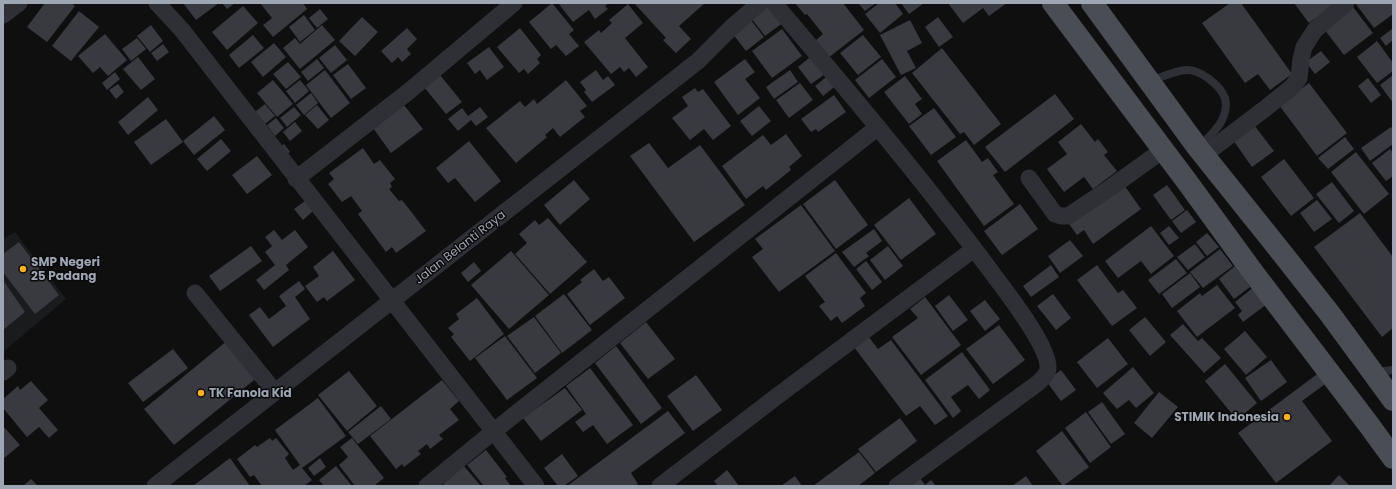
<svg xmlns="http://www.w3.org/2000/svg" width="1396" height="489" font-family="Poppins,sans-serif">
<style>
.built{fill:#1a1b1d}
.building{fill:#393a40}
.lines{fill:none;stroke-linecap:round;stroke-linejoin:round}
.service{stroke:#2f3035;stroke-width:8}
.minor{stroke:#2f3035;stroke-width:17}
.primary{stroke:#4b4d55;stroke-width:22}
.poi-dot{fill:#ffb018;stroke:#0a0a0b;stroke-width:1.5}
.labels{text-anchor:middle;stroke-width:3;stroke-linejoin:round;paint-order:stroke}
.street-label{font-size:12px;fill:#9ea5b3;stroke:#0a0a0b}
.poi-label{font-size:12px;font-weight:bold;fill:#9ea5b3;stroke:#0a0a0b;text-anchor:start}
</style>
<rect width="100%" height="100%" fill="#0f0f10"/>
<path class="built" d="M15 232 66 299 3 352V239Z"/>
<path class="building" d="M45 3H71L75 6 47 42 27 27Z
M183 3H219L196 20Z
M222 3H235L227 9Z
M260 3H303L307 9 273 37 263 25 272 18Z
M552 3 574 30 569 34 579 46 566 56 556 45 551 49 529 22Z
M558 3H609L605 6 608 9 595 19 589 10 573 22Z
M634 3H705L679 26 691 39 676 53 663 40 666 38Z
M795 3H843L864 30 828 58 815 41 823 34 807 14 805 15Z
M858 3H876L865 11Z
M879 3H895L903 14 880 33 865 14Z
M901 3H924L909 14Z
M948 3H1007L989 16 983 8 963 23Z
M1230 3H1241L1292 74 1270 90 1258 74 1245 83 1202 23Z
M1294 3H1336L1309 23Z
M1355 3H1393V14L1374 28Z
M628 4 643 23 625 38 648 67 636 77 629 68 624 72 620 67 611 74 584 42 599 30 601 33 612 23 609 20Z
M770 4 784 22 765 36 751 18Z
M243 6 258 23 227 50 212 32Z
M1353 7 1373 33 1344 55 1324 29Z
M320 9 328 19 317 28 309 18Z
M79 11 99 27 71 61 52 46Z
M304 15 315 30 300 42 289 27Z
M362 17 378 32 355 56 339 41Z
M938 17 953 37 939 47 925 27Z
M750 19 764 37 746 51 732 33Z
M910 20 922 43 907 51 916 68 901 75 880 35Z
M151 25 163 41 150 52 137 36Z
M322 25 335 40 300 69 283 48 295 38 300 44Z
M407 28 417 39 407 49 411 54 402 62 398 57 392 63 381 51Z
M520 28 541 55 537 59 540 63 528 74 524 69 519 73 497 47Z
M782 29 802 56 772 78 752 51Z
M1392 29 1393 40 1386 46 1380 38Z
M105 34 127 60 108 76 100 67 93 73 78 56Z
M253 35 264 48 239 68 229 55Z
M863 35 881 57 858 75 840 53Z
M137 38 146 49 131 61 122 49Z
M1377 41 1393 63V71L1377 83 1357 57Z
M274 43 286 57 263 77 251 62Z
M163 44 169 52 157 61 151 53Z
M335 45 347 60 331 73 319 58Z
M489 47 504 67 487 80 480 70 475 74 467 63Z
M942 48 1001 124 974 145 964 132 960 134 912 73Z
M1321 51 1330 62 1315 74 1306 62Z
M814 54 828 72 811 84 798 67Z
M138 57 155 79 141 90 123 69Z
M317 59 324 68 308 81 301 72Z
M745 59 755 72 745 79 760 98 738 115 714 82Z
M882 59 896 77 869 98 855 80Z
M288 62 301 77 286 89 273 74Z
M348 64 366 88 351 99 333 75Z
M325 70 350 103 331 118 306 85Z
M596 70 603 80 608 76 615 85 592 102 584 92 586 90 580 82Z
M790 70 798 82 774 99 766 87Z
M115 72 120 79 107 90 102 83Z
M830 74 838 84 823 96 815 86Z
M440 75 462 102 446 114 424 87Z
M1393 75V103L1380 85Z
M905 76 922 99 915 104 922 114 909 124 884 92Z
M1368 78 1381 95 1371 103 1358 86Z
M273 80 293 104 277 117 257 93Z
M300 80 309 91 295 103 286 91Z
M566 80 587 106 580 111 585 117 560 137 553 128 545 135 547 137 516 163 486 128 520 101 525 107 534 99 537 104Z
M800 83 813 100 789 118 776 100Z
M1309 83 1347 133 1317 156 1279 105Z
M118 84 124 92 116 99 109 90Z
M695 88 698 92 703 89 731 126 713 140 704 129 690 140 672 118 688 106 682 97Z
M311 93 318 103 304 115 296 105Z
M1055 94 1074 119 1005 172 985 147Z
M834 95 846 112 818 132 816 129 811 132 801 119Z
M148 97 158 110 128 135 118 122Z
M265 104 275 116 265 124 255 112Z
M317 105 329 120 318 129 305 115Z
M404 105 423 129 391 153 373 128Z
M759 106 771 121 752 136 740 121Z
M294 107 301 115 287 127 280 118Z
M480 107 488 117 476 126 471 120 458 131 448 119 462 108 468 116Z
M934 108 956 137 931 155 909 126Z
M214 116 225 130 194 155 183 141Z
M276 118 284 128 275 136 267 125Z
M166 119 183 142 151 165 134 142Z
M295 122 302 131 290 141 283 132Z
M1081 124 1095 142 1098 139 1108 152 1104 155 1117 171 1093 189 1084 177 1064 192 1047 169 1067 154 1058 142Z
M1254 125 1274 151 1252 167 1233 140Z
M1391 127 1393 130V144L1370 161 1361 148Z
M786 134 802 156 789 167 791 170 766 190 763 186 746 199 722 166 763 135 771 145Z
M1345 137 1354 149 1328 169 1318 158Z
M221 139 231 151 207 171 197 159Z
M966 140 982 162 988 158 998 172 993 175 1014 204 984 226 937 161Z
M469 141 501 181 475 202 455 178 448 183 436 168Z
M649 143 668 168 700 145 745 205 694 242 630 156Z
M284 144 290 152 286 155 280 148Z
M363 148 374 164 380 160 395 179 390 183 392 187 389 189 399 201 402 200 426 231 396 253 392 247 386 252 358 214 362 211 351 196 342 202 328 184 334 179 329 173Z
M1390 149 1393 153V176L1386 181 1372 163Z
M1356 152 1389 194 1364 214 1331 172Z
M257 156 272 175 247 194 232 175Z
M1284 159 1314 198 1291 216 1261 177Z
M574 180 590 199 560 225 544 205Z
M835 180 868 225 836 249 803 204Z
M1122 182 1141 209 1093 244 1084 230 1077 235 1067 221Z
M1332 182 1354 211 1339 223 1316 194Z
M1167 185 1185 210 1171 220 1153 195Z
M909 198 936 234 901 260 874 225Z
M1317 200 1332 219 1314 232 1300 213Z
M305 201 313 211 303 220 294 209Z
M1020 204 1038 229 1002 255 984 231Z
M801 205 835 251 779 292 752 257 763 249 755 239Z
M1187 210 1196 222 1181 233 1172 221Z
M1360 213 1393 257V328L1382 337 1314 247Z
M548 218 587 262 550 294 515 254 527 243 519 234 535 220 539 225Z
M1151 226 1174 256 1151 274 1141 261 1118 278 1105 261Z
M1169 226 1179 238 1169 245 1160 233Z
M874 229 882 241 866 253 869 256 854 267 842 252Z
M274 230 282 240 295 230 308 247 286 265 289 270 264 290 256 280 275 265 265 252 272 246 265 237Z
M1207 233 1219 247 1207 256 1196 242Z
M1070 240 1083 256 1060 273 1048 256Z
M19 242 59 295 35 314 3 272V254Z
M1195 244 1205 257 1188 270 1177 257Z
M251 246 262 261 220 291 209 276Z
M888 246 903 266 885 280 870 260Z
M1220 249 1233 266 1203 288 1190 272Z
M333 251 355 280 327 301 324 297 317 302 305 286 319 276 313 267Z
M511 251 549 295 509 329 471 285Z
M836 253 866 293 860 298 865 306 842 323 837 316 831 321 819 306 825 302 805 276Z
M1176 259 1187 273 1159 294 1148 280Z
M866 261 882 282 872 290 856 269Z
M474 262 481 271 468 282 461 273Z
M1051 265 1059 277 1031 297 1023 286Z
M1097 265 1118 293 1123 290 1137 308 1112 326 1077 280Z
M1235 266 1250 287 1234 299 1219 279Z
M594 269 603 281 609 277 625 298 590 325 567 294 582 282 580 280Z
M1190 273 1200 287 1172 308 1162 294Z
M3 280 25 312 3 330Z
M299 281 305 289 295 297 310 319 273 347 249 315 260 307 269 319 286 306 279 296Z
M1217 285 1235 308 1197 337 1177 311 1200 293 1202 296Z
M1254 287 1267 304 1243 322 1238 315 1242 311 1235 302Z
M564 294 592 330 562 353 535 316Z
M1053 294 1071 318 1056 330 1037 306Z
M949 295 968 320 953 331 935 306Z
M925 297 961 345 921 375 892 337 918 318 910 309Z
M477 298 504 334 470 361 451 337 454 334 448 328 459 319 456 314Z
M985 300 1000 319 985 331 970 311Z
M534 317 561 353 535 373 507 336Z
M1145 317 1166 342 1150 356 1129 330Z
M646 322 675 359 648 379 620 343Z
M1183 324 1198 341 1202 338 1221 358 1204 373 1170 335Z
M999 325 1025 360 993 384 966 349Z
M1245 331 1267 357 1246 375 1224 349Z
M505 336 537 378 507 400 475 358Z
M868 336 878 349 891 340 948 416 935 425 920 406 906 416 854 347Z
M1108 338 1128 364 1097 388 1077 362Z
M228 340 258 377 174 445 144 409Z
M616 346 662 408 641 424 595 363Z
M173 349 188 368 143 402 128 383Z
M962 352 990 390 979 399 968 385 951 397 961 411 953 418 925 380Z
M1271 360 1287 382 1261 401 1245 378Z
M1225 364 1257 403 1237 420 1205 381Z
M1133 367 1154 393 1136 408 1129 400 1117 409 1103 393Z
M590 368 633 425 607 444 593 425 583 432 575 422 586 414 566 386Z
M1324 369 1332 379 1302 401 1332 441 1276 483 1238 433Z
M1061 370 1076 390 1061 401 1046 381Z
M349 371 377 406 347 431 318 395Z
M696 375 722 410 693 431 667 396Z
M442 380 459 401 450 409 459 420 439 435 443 439 430 449 427 444 418 451 421 454 404 467 402 464 396 469 370 436Z
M31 381 48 400 39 408 58 430 49 438 39 427 27 437 3 408V399L18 386 20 390Z
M565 388 582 410 541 441 523 418Z
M1159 392 1178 407 1152 438 1134 423Z
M318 398 346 436 302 468 312 480 304 486H262L254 475 250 477 237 459 255 445 257 447 270 438 272 441 276 438 289 454 285 458 293 470 300 465 275 430Z
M1102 402 1125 434 1111 444 1088 412Z
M381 406 391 419 358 444 348 432Z
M668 411 685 433 631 473 638 484 636 485 567 486Z
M1086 412 1111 447 1090 463 1065 428Z
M900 418 917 441 876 472 858 449Z
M3 426 20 445 3 459Z
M1062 431 1089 467 1063 486 1036 451Z
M352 438 384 478 374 486H355L339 465 348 457 340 447Z
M486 450 507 477 505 478 511 486H484L467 465Z
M859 452 875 473 858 486H813Z
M562 454 578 476 564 486H558L544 468Z
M230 458 250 486H193Z
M320 458 326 467 314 476 308 468Z
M336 466 352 486H324L319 480Z
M464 466 481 486H445L443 484Z
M727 470 739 486H718L714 481Z
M1339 475 1350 486H1329Z
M795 476 802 486H781Z
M1026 476 1033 486H1012Z
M920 478 925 485 931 480 936 486H903Z
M31 479 38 486H23Z"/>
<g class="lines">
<path class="service" d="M1151 81C1162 77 1174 71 1186 70 1200 69 1220 85 1225 98 1227 105 1225 116 1221 122 1216 131 1206 140 1198 148
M1376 372 1393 370"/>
<path class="minor" d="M157 3 182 30 536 486
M774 3C849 92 924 181 993 274 1007 293 1049 346 1048 368 1048 374 1042 379 1038 383L897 486
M3 15 19 3
M1204 155 1267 107 1292 87 1299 78 1301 59 1304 47 1315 30 1346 3
M1029 178 1055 214 1061 216H1068L1110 188 1163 150
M296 179 408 92 514 3
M195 293 275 392
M3 372 8 368
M155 486 698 61 732 27 760 3
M427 486 494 431 878 127
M660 486 776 397 974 249"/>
<path class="primary" d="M1053 3 1188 183 1252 271 1369 425 1393 458
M1092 3 1198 148 1278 248 1330 314 1393 400"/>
</g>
<g class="poi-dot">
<circle cx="23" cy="269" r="4"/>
<circle cx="201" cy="393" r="4"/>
<circle cx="1287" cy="417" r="4"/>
</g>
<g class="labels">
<g class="street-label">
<text transform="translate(460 247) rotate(-38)" y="4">Jalan Belanti Raya</text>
</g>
<g class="poi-label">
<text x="31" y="266">SMP Negeri<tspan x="31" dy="14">25 Padang</tspan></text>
<text x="209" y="397">TK Fanola Kid</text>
<text x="1279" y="421" text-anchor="end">STIMIK Indonesia</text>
</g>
</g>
<rect width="1396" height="489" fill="none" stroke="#9ea5b3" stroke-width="8"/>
</svg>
